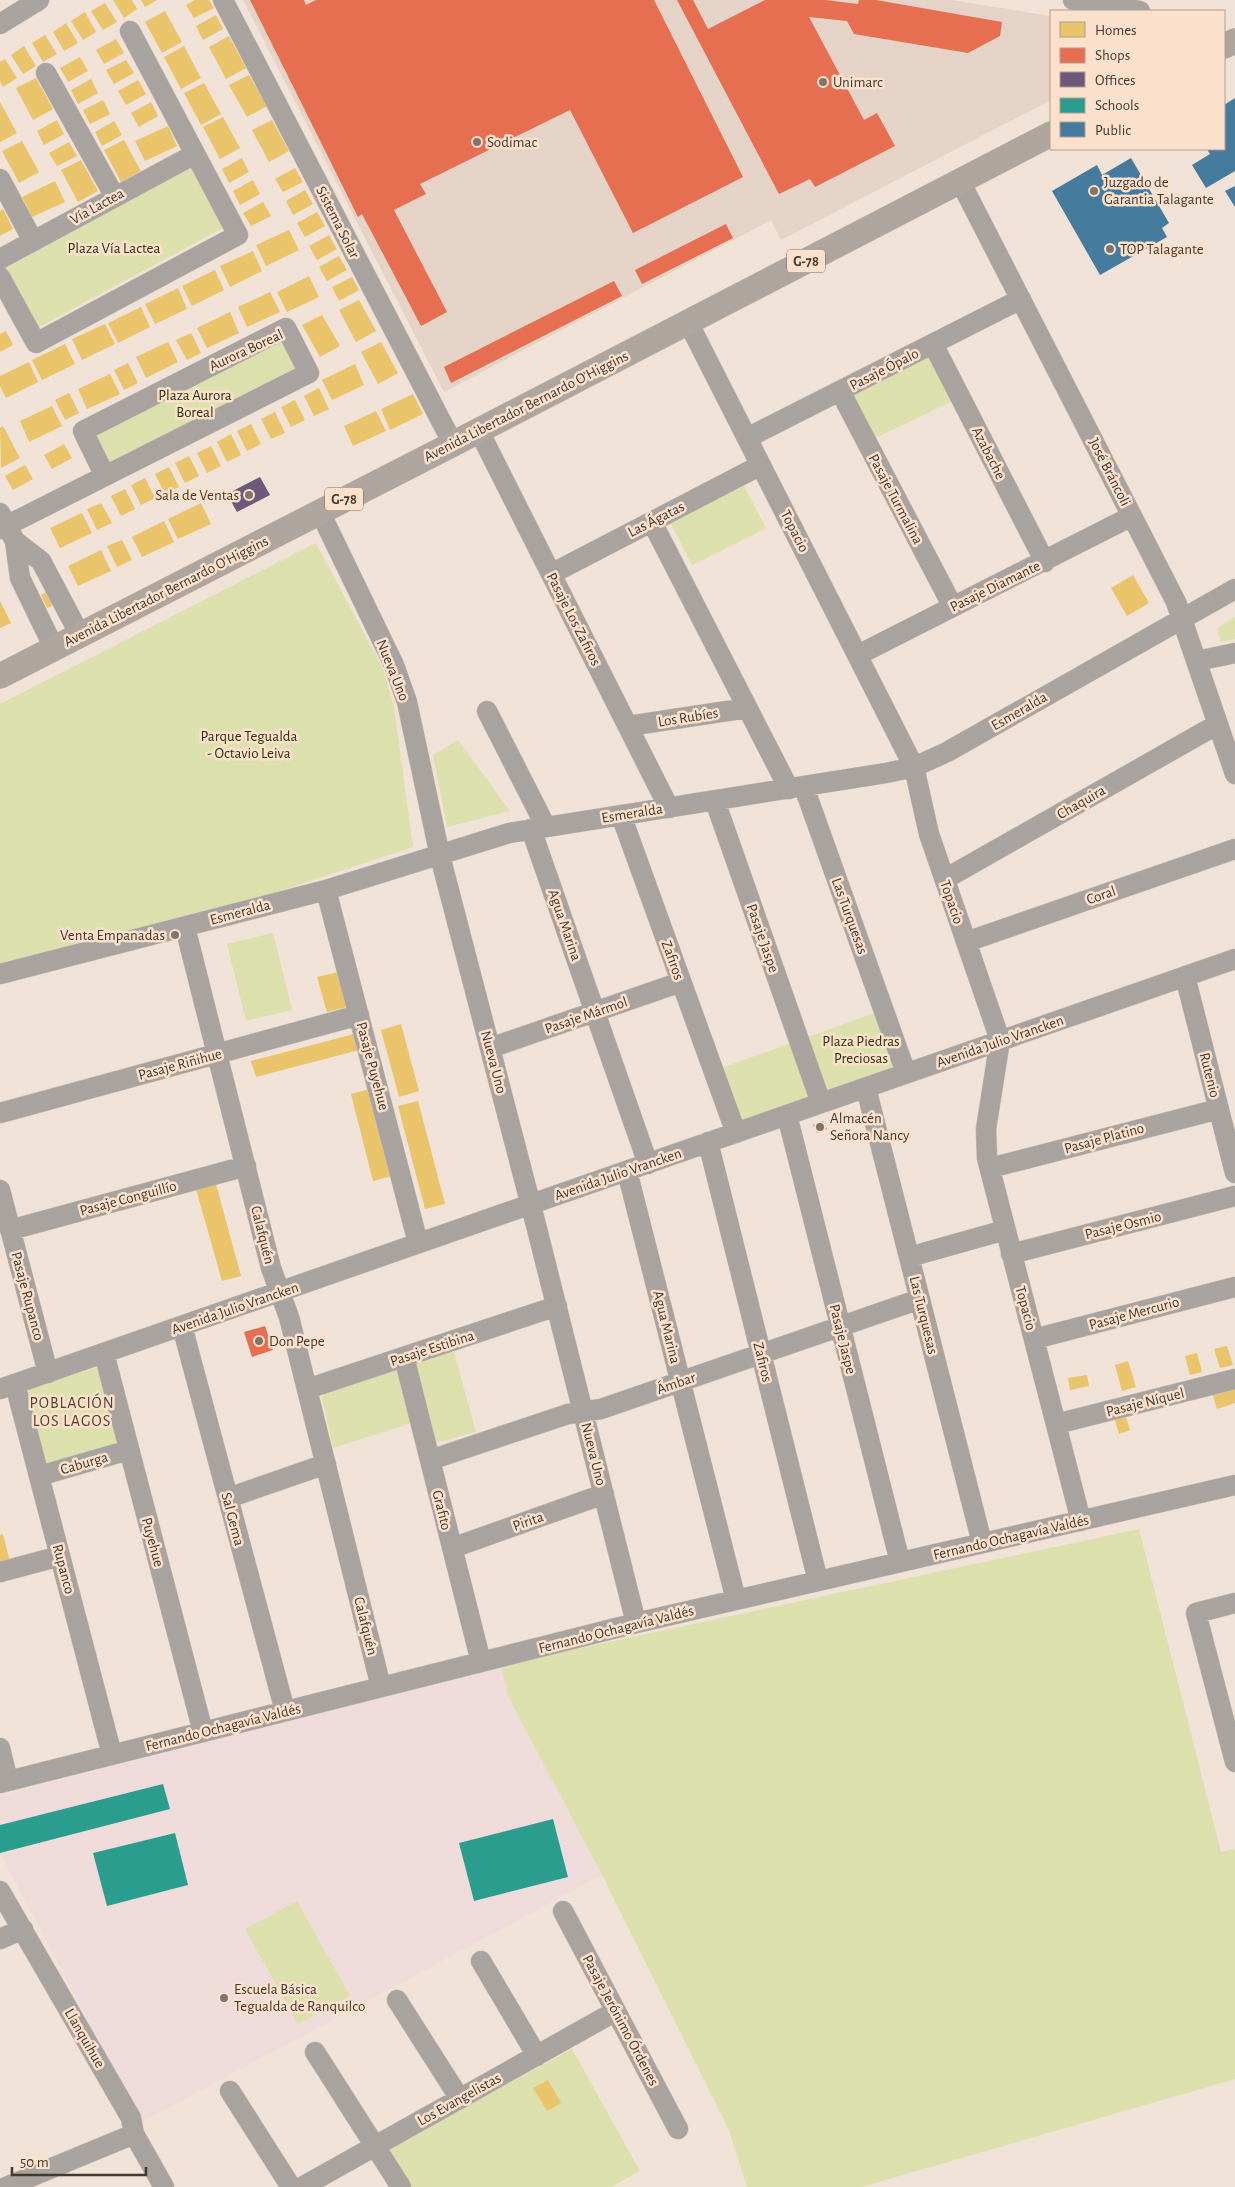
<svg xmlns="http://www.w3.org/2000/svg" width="1235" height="2187" font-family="'Alegreya Sans',sans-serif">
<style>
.commercial{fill:#e4d3c6}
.education{fill:#efdbda}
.green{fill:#dce0ad}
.homes{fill:#e9c46a}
.shops{fill:#e76f51}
.offices{fill:#6d597a}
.schools{fill:#2a9d8f}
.public{fill:#457b9d}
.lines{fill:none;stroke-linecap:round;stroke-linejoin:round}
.minor-casing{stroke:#ccc1b7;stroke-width:21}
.major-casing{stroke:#ccc1b7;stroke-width:26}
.minor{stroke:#a8a39e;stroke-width:20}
.major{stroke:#ada59e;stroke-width:25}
.poi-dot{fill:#80746b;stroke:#fbe1cc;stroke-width:2}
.labels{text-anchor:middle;stroke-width:5;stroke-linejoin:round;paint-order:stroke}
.shield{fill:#fbe1cc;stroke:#7b6b60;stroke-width:1}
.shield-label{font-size:14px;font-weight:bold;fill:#443931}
.poi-label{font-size:15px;fill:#443931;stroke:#fbe1cc;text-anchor:start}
.street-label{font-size:15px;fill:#443931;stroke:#fbe1cc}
.park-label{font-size:15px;fill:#2c340a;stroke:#fbe1cc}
.neighbourhood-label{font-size:16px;letter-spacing:1px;fill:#564130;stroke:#fbe1cc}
</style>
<rect width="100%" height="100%" fill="#f0e2d6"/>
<path class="commercial" d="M243 0H951L1051 16V100L781 240 771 220 444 392Z"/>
<path class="education" d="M501 1665 508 1696 602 1875 142 2122 0 1853V1796Z"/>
<path class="green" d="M190 168 223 228 37 328 4 269Z
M282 339 299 372 108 467 91 435Z
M929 352 953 401 873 439 849 390Z
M742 482 766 528 692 565 669 520Z
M316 543 383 669 394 706 413 847 177 925 0 964V704Z
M1235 617V639L1221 642 1217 628Z
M458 740 510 811 447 827 433 755Z
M273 933 292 1010 246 1021 227 944Z
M880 1011 902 1066 735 1124 716 1070Z
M454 1352 476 1432 435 1443 414 1362Z
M98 1367 120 1442 45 1467 28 1390Z
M395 1368 400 1371 412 1423 333 1448 322 1398 325 1392Z
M1139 1529 1221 1852 1235 1849V2079L861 2187H747L729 2130 602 1875 508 1696 501 1665Z
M297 1901 350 1996 298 2024 245 1929Z
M572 2049 640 2171 611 2187H410L386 2150Z"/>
<path class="homes" d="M113 0H132L137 9 124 18Z
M141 0H157L145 7Z
M195 0H209L214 8 194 18 186 5Z
M105 3 117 22 103 30 91 11Z
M165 11 182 42 162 53 145 22Z
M85 12 96 32 83 40 71 21Z
M216 15 223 29 203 40 196 26Z
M66 23 78 43 64 51 53 32Z
M45 35 57 54 43 62 32 43Z
M229 36 246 68 226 79 209 47Z
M116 39 124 53 104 64 96 50Z
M24 46 36 66 23 74 11 55Z
M184 46 201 78 181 89 164 57Z
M80 57 88 71 68 82 60 68Z
M5 59 17 78 3 87 0 81V62Z
M126 60 134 73 114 84 106 70Z
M249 75 267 106 247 117 229 85Z
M36 78 53 109 33 120 16 88Z
M91 79 98 93 78 104 71 90Z
M138 80 146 94 126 105 118 91Z
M204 83 221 114 201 125 184 93Z
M103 100 110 114 90 124 83 110Z
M0 102 17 133 0 142Z
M151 102 158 116 139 127 131 113Z
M223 117 240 148 220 159 203 127Z
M57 120 64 134 44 145 37 131Z
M272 120 289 151 269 162 252 130Z
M114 121 122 135 102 146 95 132Z
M168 126 177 146 145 161 135 141Z
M124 140 141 171 121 182 104 150Z
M22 141 39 172 19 183 2 151Z
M69 142 77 156 57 166 49 153Z
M242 158 249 172 229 183 222 169Z
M81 160 98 191 78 202 61 170Z
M295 168 303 182 283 192 275 179Z
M253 180 260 194 240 205 233 191Z
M55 181 65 202 32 217 22 197Z
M305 190 313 204 293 215 286 201Z
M263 202 271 216 251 226 243 213Z
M3 209 13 229 0 236V211Z
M317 212 325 226 305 237 297 223Z
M289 230 299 250 266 266 256 245Z
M329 235 337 249 317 260 309 246Z
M253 251 262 271 230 287 220 266Z
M339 256 347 270 327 281 319 267Z
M215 270 224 290 192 306 182 286Z
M309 276 319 297 287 312 277 292Z
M352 277 359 290 339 301 332 287Z
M178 288 187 309 155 324 145 304Z
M270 292 280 312 247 327 238 307Z
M359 300 376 331 356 342 339 310Z
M141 307 150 327 118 343 108 323Z
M230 312 239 333 207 348 197 328Z
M322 315 340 346 320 357 302 325Z
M105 324 115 344 82 360 72 339Z
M6 331 13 345 0 352V334Z
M191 333 201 353 187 360 176 340Z
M168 342 178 362 146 378 136 357Z
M381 342 398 373 378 384 361 352Z
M65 344 75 364 42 380 32 360Z
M29 362 38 382 6 398 0 386V376Z
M128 363 138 383 124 390 114 370Z
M355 364 364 385 332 400 322 380Z
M110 374 120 394 87 409 78 389Z
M319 388 329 409 314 416 304 396Z
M69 393 79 413 65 420 55 400Z
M413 394 423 414 390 430 381 409Z
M295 400 305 420 291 427 281 407Z
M52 406 62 426 29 442 20 421Z
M376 411 386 431 353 446 344 426Z
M275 412 285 433 271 439 261 419Z
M251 424 261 444 247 451 237 431Z
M3 426 20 458 1 468 0 428Z
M231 434 241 455 227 462 217 442Z
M64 444 72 458 52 469 44 455Z
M211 446 221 466 207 473 197 453Z
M189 456 199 476 185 483 175 463Z
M25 465 33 479 13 490 5 476Z
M169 467 179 487 165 494 155 474Z
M145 478 155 498 141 505 131 485Z
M125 489 135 509 121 516 111 496Z
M101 503 112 523 97 530 87 509Z
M201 503 211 524 178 539 168 519Z
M82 513 92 533 60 548 50 528Z
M164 521 174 542 142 557 132 537Z
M122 540 132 560 117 567 107 546Z
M101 550 111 571 78 586 68 566Z
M1133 575 1149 603 1127 616 1111 588Z
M48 591 54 605 47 608 41 595Z
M0 601 11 623 0 628Z
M338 972 347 1007 327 1012 317 977Z
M401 1024 419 1091 399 1097 381 1030Z
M354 1034 359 1050 256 1077 251 1061Z
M370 1089 392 1176 373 1181 351 1094Z
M418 1101 445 1204 425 1209 398 1106Z
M216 1184 241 1276 222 1281 196 1189Z
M1227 1346 1233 1365 1220 1368 1214 1349Z
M1197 1353 1202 1372 1190 1375 1185 1356Z
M1128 1361 1136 1387 1122 1391 1115 1365Z
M1087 1375 1089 1386 1070 1390 1068 1378Z
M1235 1386V1403L1217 1409 1212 1393Z
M1125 1414 1130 1430 1119 1434 1114 1417Z
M3 1534 10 1562 0 1565V1535Z
M548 2080 561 2103 547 2111 533 2088Z"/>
<path class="shops" d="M250 0H304L306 5 316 0H654L743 177 633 233 570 110 420 184 426 194 394 210 447 312 421 326 362 214 358 217Z
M677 0H693L708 29 765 0H825L858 4 859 0H876L1002 22 1000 36 968 53 854 34 847 21 809 17 864 120 877 113 895 146 815 187 810 179 779 194Z
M726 224 733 238 642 284 635 270Z
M614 281 622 296 451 383 444 367Z
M823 1121 827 1129 817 1133 813 1125Z
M265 1326 273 1350 252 1357 244 1332Z"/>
<path class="offices" d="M260 477 270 495 237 512 227 494Z"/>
<path class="schools" d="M163 1784 170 1809 0 1853V1825Z
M553 1819 568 1877 474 1901 459 1843Z
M175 1833 188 1885 107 1906 93 1853Z"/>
<path class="public" d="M1235 98V171L1206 188 1192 165 1210 154 1207 149H1224V105Z
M1131 158 1169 223 1162 228 1167 237 1100 275 1052 191 1097 165 1102 175Z
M1235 186V207L1225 191Z"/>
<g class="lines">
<defs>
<path id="minor" d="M223 0 453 444
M1073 0 1140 11
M0 24 39 0
M46 73 115 197
M0 179 33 241
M960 181 1176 602 1235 774
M0 259 195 154
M0 277 36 343 238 235 130 31
M688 322 914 767 929 834 1000 1040 986 1129 987 1158 1081 1521
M933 344 1045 562
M840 391 953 607
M479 431 669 808
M747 438 1021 299
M320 512 394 665 407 702 440 856 536 1225 636 1623
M0 513 15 541 20 578 54 648
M652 522 789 789
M0 529 309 373 286 328 83 431 105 476
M15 541 41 561 80 635
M551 574 761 465
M858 655 1132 516
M1197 661 1235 653
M487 711 546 827
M628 726 747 708
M804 787 906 1073
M715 801 821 1103
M621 815 736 1133
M531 829 648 1164
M945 879 1218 724
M326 890 418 1243
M185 927 271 1268 289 1317 381 1687
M966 942 1235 849
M0 974 326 890 509 833 886 773 914 767 947 752 1235 589
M1185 976 1235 1173
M490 1048 681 982
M866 1088 982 1543
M0 1113 359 1015
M787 1115 900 1562
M708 1142 818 1581
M990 1168 1219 1109
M627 1171 736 1600
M0 1190 48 1373
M10 1230 246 1166
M1011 1254 1235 1196
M909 1257 1005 1230
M182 1326 285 1711
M1034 1339 1235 1287
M104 1353 203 1732
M404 1357 481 1662
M15 1384 112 1755
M0 1389 1235 959
M307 1389 557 1306
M1056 1424 1235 1379
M430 1460 568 1414 601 1409 920 1299
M39 1476 129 1450
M228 1498 326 1464
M452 1548 604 1494
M0 1572 60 1556
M1235 1603 1196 1613 1235 1762
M0 1748 8 1781
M0 1783 636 1623 1235 1485
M0 1891 131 2118 134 2134 164 2187
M563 1911 678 2129
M0 1939 23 1929
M481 1961 537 2056
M397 2000 460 2099
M315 2052 401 2187
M230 2091 291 2187
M6 2187 134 2134
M302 2187 616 2011"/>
<path id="major" d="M1224 46 1235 41
M0 676 453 444 1051 134"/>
</defs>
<use href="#minor" class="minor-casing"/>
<use href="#major" class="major-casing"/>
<use href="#minor" class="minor"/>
<use href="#major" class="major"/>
</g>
<g class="poi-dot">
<circle cx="823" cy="82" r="5"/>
<circle cx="477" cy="142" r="5"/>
<circle cx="1094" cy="191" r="5"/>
<circle cx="1110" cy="249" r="5"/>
<circle cx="249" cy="495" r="5"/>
<circle cx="175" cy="935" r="5"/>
<circle cx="820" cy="1127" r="5"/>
<circle cx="259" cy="1341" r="5"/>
<circle cx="224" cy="1998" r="5"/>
</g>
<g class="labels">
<g class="shield">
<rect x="787" y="249.5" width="38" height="23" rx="4"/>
<rect x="325" y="487.5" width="38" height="23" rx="4"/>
</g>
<g class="shield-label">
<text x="806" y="266">G-78</text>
<text x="344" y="504">G-78</text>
</g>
<g class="poi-label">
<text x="833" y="87">Unimarc</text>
<text x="487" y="147">Sodimac</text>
<text x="1104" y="187">Juzgado de<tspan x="1104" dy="17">Garantia Talagante</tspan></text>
<text x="1120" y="254">TOP Talagante</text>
<text x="239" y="500" text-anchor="end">Sala de Ventas</text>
<text x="165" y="940" text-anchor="end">Venta Empanadas</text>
<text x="830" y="1123">Almacén<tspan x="830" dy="17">Señora Nancy</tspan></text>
<text x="269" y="1346">Don Pepe</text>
<text x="234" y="1994">Escuela Básica<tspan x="234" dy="17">Tegualda de Ranquilco</tspan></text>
</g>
<g class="street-label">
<text transform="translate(97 206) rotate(-29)" y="5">Vía Lactea</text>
<text transform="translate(338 222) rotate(63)" y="5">Sistema Solar</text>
<text transform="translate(246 350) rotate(-25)" y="5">Aurora Boreal</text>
<text transform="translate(884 369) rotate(-27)" y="5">Pasaje Ópalo</text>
<text transform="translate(526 406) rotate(-27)" y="5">Avenida Libertador Bernardo O'Higgins</text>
<text transform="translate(989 453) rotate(63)" y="5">Azabache</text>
<text transform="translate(1110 472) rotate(63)" y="5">José Bráncoli</text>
<text transform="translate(896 499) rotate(62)" y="5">Pasaje Turmalina</text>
<text transform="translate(656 519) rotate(-27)" y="5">Las Ágatas</text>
<text transform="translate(795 531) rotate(63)" y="5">Topacio</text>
<text transform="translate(995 586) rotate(-26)" y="5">Pasaje Diamante</text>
<text transform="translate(166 591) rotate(-27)" y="5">Avenida Libertador Bernardo O'Higgins</text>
<text transform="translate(574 619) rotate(63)" y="5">Pasaje Los Zafiros</text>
<text transform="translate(393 670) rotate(68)" y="5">Nueva Uno</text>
<text transform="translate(1019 711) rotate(-30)" y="5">Esmeralda</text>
<text transform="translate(688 717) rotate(-9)" y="5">Los Rubíes</text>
<text transform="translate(1081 802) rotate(-30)" y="5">Chaquira</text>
<text transform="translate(632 813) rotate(-9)" y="5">Esmeralda</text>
<text transform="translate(1101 895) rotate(-19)" y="5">Coral</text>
<text transform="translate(952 902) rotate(71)" y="5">Topacio</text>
<text transform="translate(240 912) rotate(-15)" y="5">Esmeralda</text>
<text transform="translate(850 916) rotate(70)" y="5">Las Turquesas</text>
<text transform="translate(565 925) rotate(71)" y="5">Agua Marina</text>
<text transform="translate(763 938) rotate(71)" y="5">Pasaje Jaspe</text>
<text transform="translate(673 960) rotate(70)" y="5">Zafiros</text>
<text transform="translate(586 1015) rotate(-19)" y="5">Pasaje Mármol</text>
<text transform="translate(1000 1041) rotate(-19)" y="5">Avenida Julio Vrancken</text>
<text transform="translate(494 1062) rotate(75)" y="5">Nueva Uno</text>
<text transform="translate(180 1064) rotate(-15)" y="5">Pasaje Riñihue</text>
<text transform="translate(373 1066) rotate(75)" y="5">Pasaje Puyehue</text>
<text transform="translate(1210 1075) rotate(76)" y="5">Rutenio</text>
<text transform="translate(1104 1138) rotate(-15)" y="5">Pasaje Platino</text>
<text transform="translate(618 1174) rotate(-19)" y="5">Avenida Julio Vrancken</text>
<text transform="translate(128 1198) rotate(-15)" y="5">Pasaje Conguillío</text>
<text transform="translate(1123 1225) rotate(-14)" y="5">Pasaje Osmio</text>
<text transform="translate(263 1235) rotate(76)" y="5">Calafquén</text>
<text transform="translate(28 1296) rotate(75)" y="5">Pasaje Rupanco</text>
<text transform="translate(235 1308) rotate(-19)" y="5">Avenida Julio Vrancken</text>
<text transform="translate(1026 1308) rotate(75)" y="5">Topacio</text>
<text transform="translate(1134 1313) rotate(-15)" y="5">Pasaje Mercurio</text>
<text transform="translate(924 1315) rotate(76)" y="5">Las Turquesas</text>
<text transform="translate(667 1327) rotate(76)" y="5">Agua Marina</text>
<text transform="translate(843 1339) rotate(76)" y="5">Pasaje Jaspe</text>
<text transform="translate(432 1348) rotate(-18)" y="5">Pasaje Estibina</text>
<text transform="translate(763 1362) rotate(76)" y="5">Zafiros</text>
<text transform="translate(676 1383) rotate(-19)" y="5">Ámbar</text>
<text transform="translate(1145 1402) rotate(-14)" y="5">Pasaje Níquel</text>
<text transform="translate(594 1454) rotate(76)" y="5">Nueva Uno</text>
<text transform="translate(84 1463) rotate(-16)" y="5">Caburga</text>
<text transform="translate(442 1510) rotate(76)" y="5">Grafito</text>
<text transform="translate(233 1519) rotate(75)" y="5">Sal Gema</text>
<text transform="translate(528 1521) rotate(-19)" y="5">Pirita</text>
<text transform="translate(1011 1537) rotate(-13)" y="5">Fernando Ochagavía Valdés</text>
<text transform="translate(153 1542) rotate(75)" y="5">Puyehue</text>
<text transform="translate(64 1569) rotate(75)" y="5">Rupanco</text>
<text transform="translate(366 1626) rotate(76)" y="5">Calafquén</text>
<text transform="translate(616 1629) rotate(-14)" y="5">Fernando Ochagavía Valdés</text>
<text transform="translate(223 1727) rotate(-14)" y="5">Fernando Ochagavía Valdés</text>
<text transform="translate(621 2020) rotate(62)" y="5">Pasaje Jerónimo Órdenes</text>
<text transform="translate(85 2038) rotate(60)" y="5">Llanquihue</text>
<text transform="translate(459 2099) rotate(-29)" y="5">Los Evangelistas</text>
</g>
<g class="park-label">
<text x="114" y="253">Plaza Vía Lactea</text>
<text x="195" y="400">Plaza Aurora<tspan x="195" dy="17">Boreal</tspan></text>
<text x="249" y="741">Parque Tegualda<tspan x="249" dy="17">- Octavio Leiva</tspan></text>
<text x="861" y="1046">Plaza Piedras<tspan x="861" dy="17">Preciosas</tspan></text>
</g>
<g class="neighbourhood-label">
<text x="72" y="1408">POBLACIÓN<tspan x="72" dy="18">LOS LAGOS</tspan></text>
</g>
</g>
<rect x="1050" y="10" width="175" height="140" fill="#fbe1cc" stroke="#b29e8e"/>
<rect x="1060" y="22" width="25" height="15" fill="#e9c46a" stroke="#b29e8e"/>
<text x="1095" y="35" font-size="15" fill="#443931">Homes</text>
<rect x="1060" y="48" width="25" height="15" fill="#e76f51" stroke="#b29e8e"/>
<text x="1095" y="60" font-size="15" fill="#443931">Shops</text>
<rect x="1060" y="72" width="25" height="15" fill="#6d597a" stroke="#b29e8e"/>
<text x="1095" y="85" font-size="15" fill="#443931">Offices</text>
<rect x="1060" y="98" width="25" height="15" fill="#2a9d8f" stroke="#b29e8e"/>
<text x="1095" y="110" font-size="15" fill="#443931">Schools</text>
<rect x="1060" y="122" width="25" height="15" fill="#457b9d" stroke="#b29e8e"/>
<text x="1095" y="135" font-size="15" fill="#443931">Public</text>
<path d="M12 2167v8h134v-8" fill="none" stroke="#443931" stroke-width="2.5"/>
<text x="20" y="2167" font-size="15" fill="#443931" stroke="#fbe1cc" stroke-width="4" paint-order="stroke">50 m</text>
</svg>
